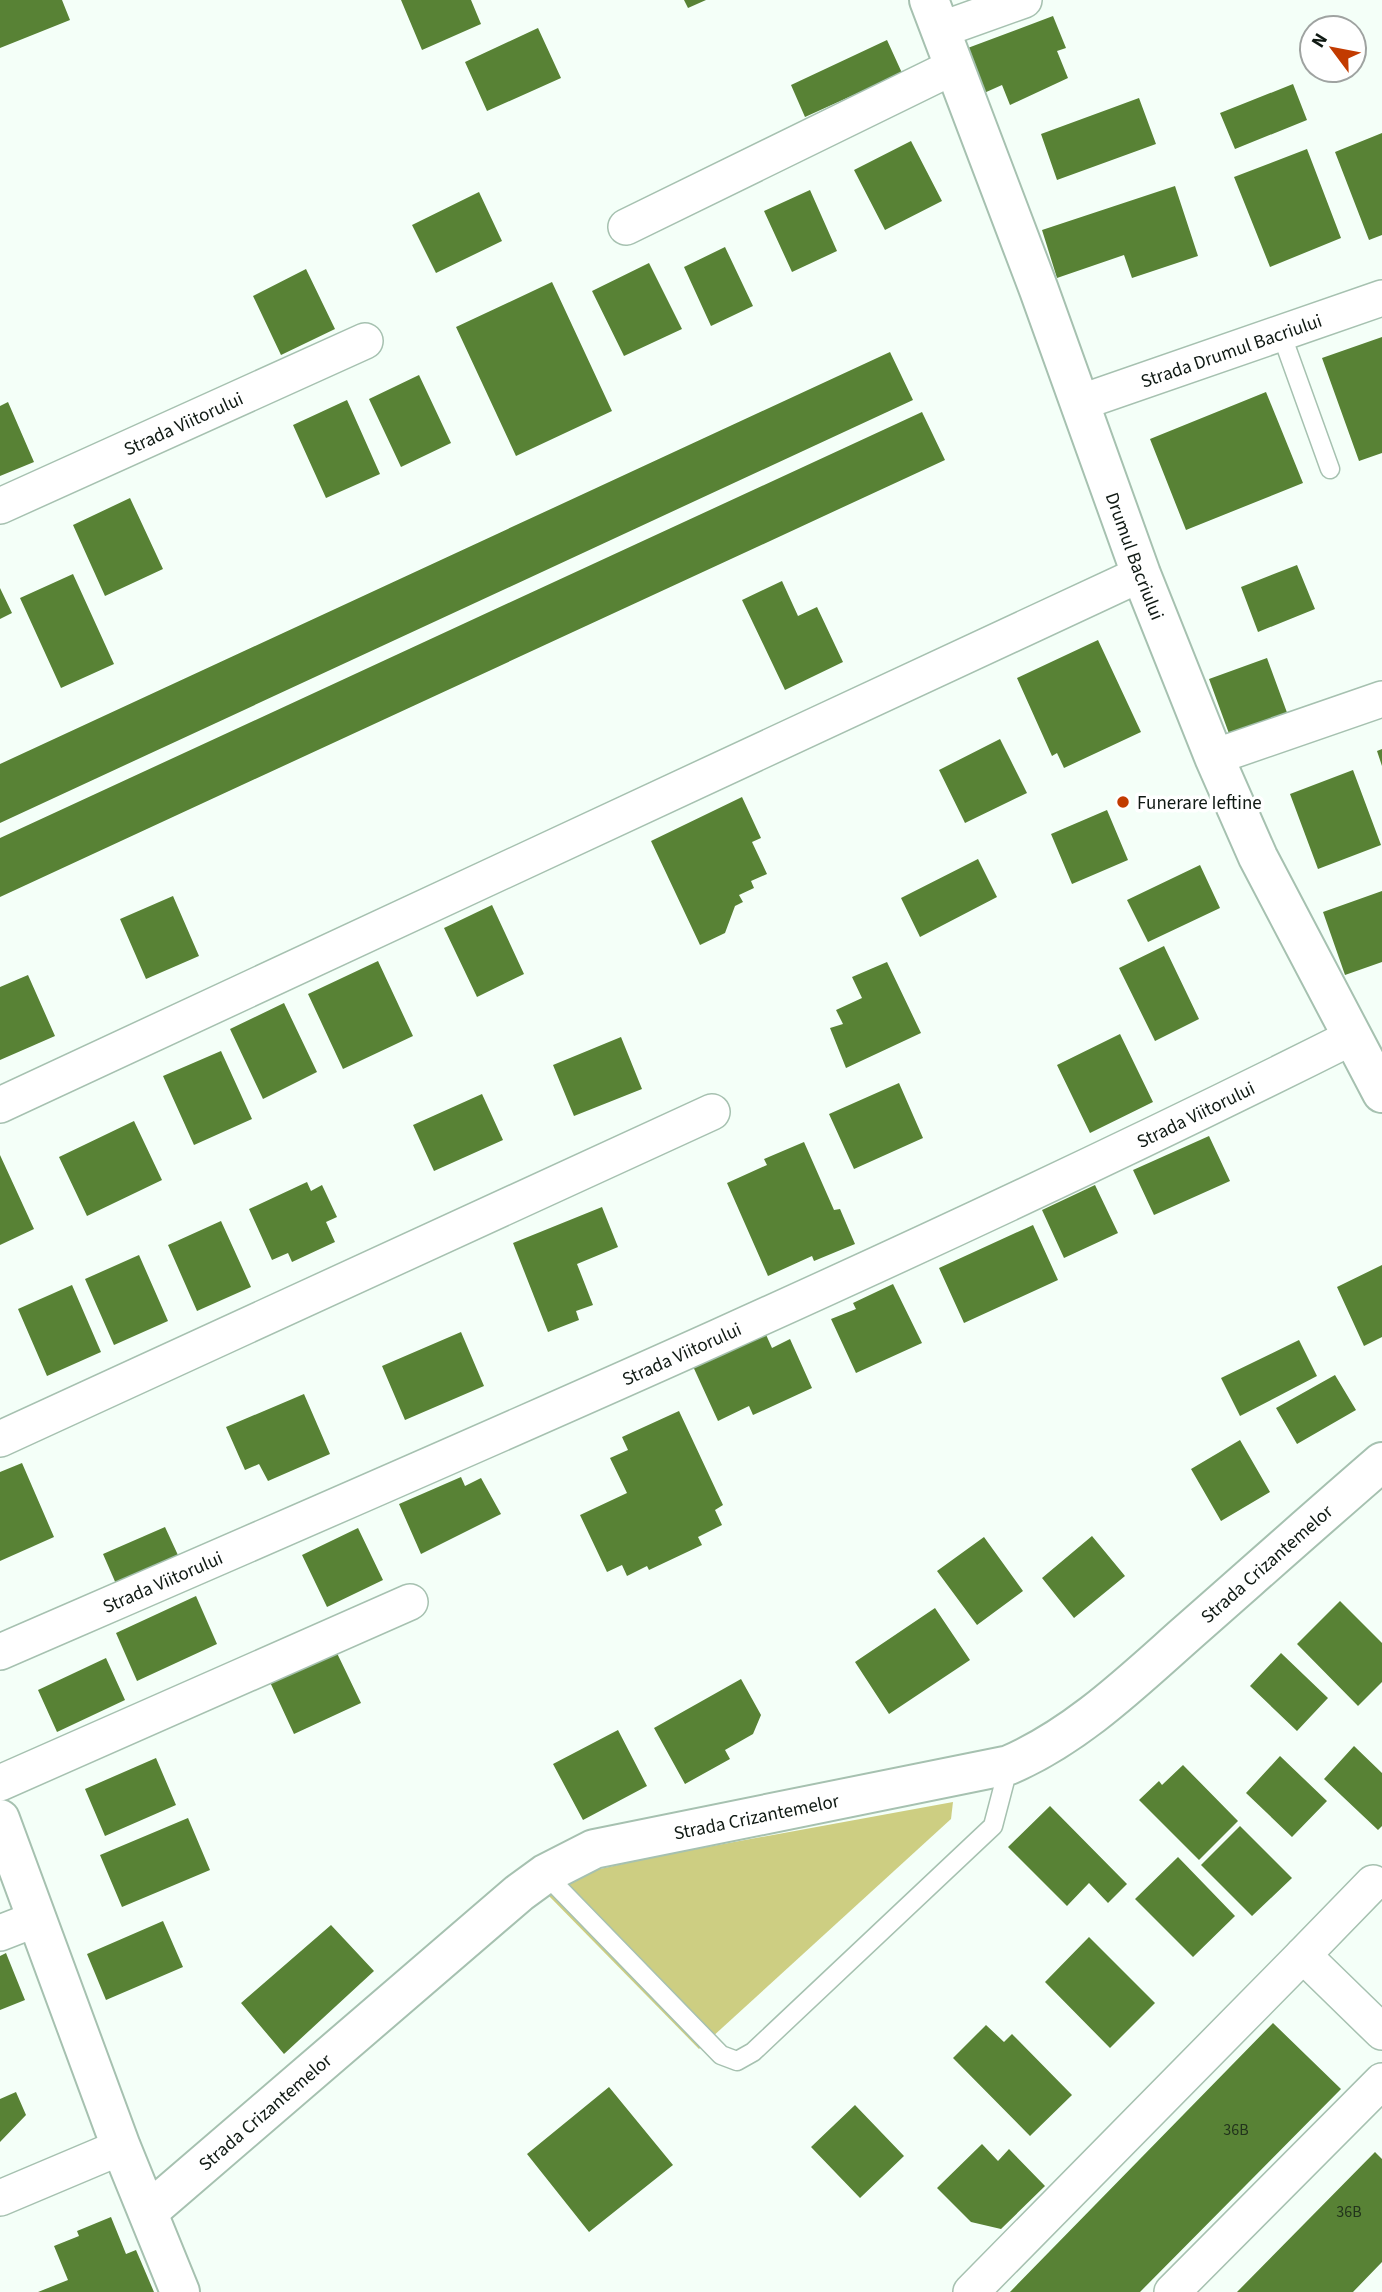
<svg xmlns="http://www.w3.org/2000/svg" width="1382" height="2292" font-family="'Source Sans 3',sans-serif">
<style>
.green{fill:#cdce82}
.building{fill:#588235}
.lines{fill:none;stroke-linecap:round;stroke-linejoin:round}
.service-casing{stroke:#a6c1b0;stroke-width:21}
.minor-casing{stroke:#a6c1b0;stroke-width:38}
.tertiary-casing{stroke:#a6c1b0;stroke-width:42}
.service{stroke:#fff;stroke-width:18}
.minor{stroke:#fff;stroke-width:35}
.tertiary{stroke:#fff;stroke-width:38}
.poi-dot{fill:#c23b00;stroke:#fff;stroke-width:2.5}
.labels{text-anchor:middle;stroke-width:7;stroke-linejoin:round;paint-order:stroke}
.number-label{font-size:16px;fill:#22341c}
.street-label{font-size:19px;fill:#101a14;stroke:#fff}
.poi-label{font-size:19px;fill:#101a14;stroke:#fff;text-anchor:start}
</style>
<rect width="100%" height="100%" fill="#f4fff8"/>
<path class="green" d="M953 1802 951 1819 699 2049 546 1893 591 1871 658 1856Z"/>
<path class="building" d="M0 0H62L70 20 0 48Z
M401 0H471L481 24 422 50Z
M684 0H706L688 8Z
M1053 16 1066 48 1057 51 1068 78 1010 105 1002 85 975 97 957 52Z
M538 28 561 78 487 111 465 62Z
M887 40 902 73 805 117 791 85Z
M1293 84 1307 120 1235 149 1220 113Z
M1139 98 1156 144 1057 180 1041 134Z
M1382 133V235L1369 240 1335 152Z
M911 141 942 201 885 230 854 170Z
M1307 149 1341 238 1270 267 1234 177Z
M1175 186 1198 256 1132 278 1124 255 1057 278 1042 230Z
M810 190 837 251 792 272 764 211Z
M479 192 502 241 436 273 412 225Z
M725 247 753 306 711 326 684 267Z
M649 263 682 329 624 356 592 291Z
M306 269 335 329 281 355 253 296Z
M552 282 612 411 516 456 456 327Z
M1382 337V453L1359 461 1322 358Z
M890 352 913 400 0 823V764Z
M419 375 451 443 401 467 369 399Z
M1266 392 1303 483 1186 530 1150 439Z
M347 400 380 474 326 498 293 425Z
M8 402 34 462 0 476V406Z
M922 412 945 460 0 897V838Z
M130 498 163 569 105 596 73 525Z
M1297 565 1315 609 1258 632 1241 587Z
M73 574 114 664 61 688 20 598Z
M782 581 798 616 817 607 843 662 785 690 742 600Z
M0 588 12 613 0 619Z
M1098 640 1141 732 1064 768 1057 753 1052 756 1017 678Z
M1267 658 1289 718 1231 739 1209 679Z
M1000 739 1027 793 965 823 939 770Z
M1382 749V766L1377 751Z
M1353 770 1381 845 1318 869 1290 794Z
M742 797 761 838 752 842 767 874 751 881 754 888 739 895 743 902 735 906 725 933 700 945 651 841Z
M1107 810 1128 860 1072 884 1051 834Z
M978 859 997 897 920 937 901 898Z
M1200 865 1220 908 1148 942 1127 900Z
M1382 891V962L1345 975 1323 912Z
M173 896 199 956 146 979 120 919Z
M492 905 524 974 477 997 444 928Z
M1164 946 1199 1019 1155 1041 1119 968Z
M378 961 413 1036 343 1069 308 994Z
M887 962 921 1033 846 1068 830 1028 843 1024 836 1010 862 998 852 977Z
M28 975 55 1036 0 1060V987Z
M284 1003 317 1072 263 1099 230 1029Z
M1120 1034 1153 1102 1090 1133 1057 1065Z
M621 1037 642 1089 574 1116 553 1065Z
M221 1051 252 1119 194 1145 163 1076Z
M899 1083 923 1138 854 1169 829 1114Z
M482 1094 503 1140 434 1171 413 1125Z
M134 1121 162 1180 87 1216 59 1157Z
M1209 1136 1230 1181 1154 1215 1133 1170Z
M804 1142 834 1210 840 1209 855 1244 814 1261 812 1256 768 1276 727 1183 767 1165 764 1159Z
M0 1155 34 1229 0 1245Z
M307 1182 311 1191 322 1185 337 1217 326 1222 335 1242 292 1262 288 1253 272 1260 249 1209Z
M1095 1185 1118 1233 1064 1258 1042 1210Z
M602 1207 618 1247 577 1264 593 1305 576 1311 579 1320 548 1332 513 1243Z
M221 1221 251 1287 197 1311 168 1245Z
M1033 1225 1058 1280 964 1323 939 1268Z
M139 1255 168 1321 114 1345 85 1279Z
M1382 1265V1337L1364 1346 1337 1287Z
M893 1284 922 1343 856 1373 831 1319 856 1309 853 1303Z
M72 1285 101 1352 47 1376 18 1309Z
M763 1328 772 1348 790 1339 812 1388 753 1415 749 1406 718 1421 691 1362Z
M461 1332 484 1386 405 1420 382 1366Z
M1299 1340 1317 1376 1240 1416 1221 1378Z
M1335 1375 1356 1410 1297 1444 1276 1408Z
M304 1394 330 1454 268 1481 259 1464 245 1470 226 1427Z
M679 1411 723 1505 715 1510 722 1525 698 1537 702 1545 649 1570 647 1566 627 1576 622 1565 607 1572 580 1515 627 1493 610 1458 628 1450 622 1437Z
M1240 1440 1270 1492 1221 1521 1191 1469Z
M22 1463 54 1537 0 1561V1472Z
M461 1477 465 1486 481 1478 501 1514 421 1554 399 1504Z
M165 1527 183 1566 120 1593 103 1554Z
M358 1528 383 1580 327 1607 302 1555Z
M1092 1536 1125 1576 1074 1618 1042 1578Z
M984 1537 1023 1591 977 1625 937 1571Z
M196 1596 217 1644 137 1681 116 1633Z
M1340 1601 1382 1643V1682L1358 1706 1297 1644Z
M935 1608 970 1660 889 1714 855 1662Z
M335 1649 361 1703 294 1734 269 1680Z
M1281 1653 1328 1698 1297 1731 1250 1686Z
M106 1658 125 1700 57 1732 38 1690Z
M741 1679 761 1715 753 1734 725 1750 730 1759 685 1784 654 1728Z
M618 1730 647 1786 583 1820 553 1764Z
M1354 1746 1382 1773V1826L1378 1830 1324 1779Z
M1280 1756 1327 1801 1292 1837 1246 1793Z
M156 1758 176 1805 105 1836 85 1789Z
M1183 1765 1238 1821 1199 1860 1139 1800 1159 1781 1162 1785Z
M1050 1806 1127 1884 1108 1903 1089 1883 1067 1906 1008 1847Z
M188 1818 210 1870 122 1907 100 1855Z
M1240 1826 1292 1878 1252 1916 1201 1865Z
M1178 1857 1235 1916 1193 1957 1135 1899Z
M163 1921 183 1967 106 2000 87 1954Z
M331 1925 374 1971 284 2054 241 2003Z
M1089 1937 1155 2003 1110 2048 1045 1982Z
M6 1953 25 2000 0 2010V1956Z
M1273 2023 1341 2089 1140 2292H1010Z
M986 2025 1004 2042 1012 2034 1072 2095 1030 2136 953 2058Z
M609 2087 673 2165 589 2232 527 2154Z
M16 2092 26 2115 0 2142V2099Z
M855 2105 904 2156 860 2198 811 2147Z
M982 2144 998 2161 1009 2149 1045 2186 1001 2229 971 2222 937 2188Z
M1375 2152 1382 2159V2262L1353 2292H1237Z
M111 2217 126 2254 136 2250 154 2292H38L68 2280 54 2246 79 2236 77 2231Z"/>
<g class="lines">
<defs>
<path id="service" d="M1281 333 1330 469
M545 1874 721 2055 737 2061 753 2052 993 1826 1009 1765"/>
<g id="minor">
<path d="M940 30 1024 0"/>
<path d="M626 227 953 67"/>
<path id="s1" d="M1079 403 1382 298"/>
<path id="s2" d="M0 506 365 341"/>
<path d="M1214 757 1382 699"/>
<path d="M0 1105 1141 574"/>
<path d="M0 1439 712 1112"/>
<path id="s3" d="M0 1652C454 1455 910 1259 1352 1037"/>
<path d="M0 1783 410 1602"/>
<path d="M0 1933 36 1919"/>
<path d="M1303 1955 1373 1883"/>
<path d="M0 2198 121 2147"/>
<path d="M971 2292 1303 1955 1382 2032"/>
<path d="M1172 2292 1382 2081"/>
</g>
<g id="tertiary">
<path id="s4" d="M929 0 1039 290 1141 574 1214 757 1258 857 1382 1093"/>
<path d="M0 1819 121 2147 180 2292"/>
<path id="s5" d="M148 2212 519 1893 545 1874 594 1849 1009 1765C1076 1736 1131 1683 1185 1635 1251 1577 1316 1519 1382 1462"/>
</g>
</defs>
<use href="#service" class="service-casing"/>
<use href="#minor" class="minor-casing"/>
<use href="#tertiary" class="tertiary-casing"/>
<use href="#service" class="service"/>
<use href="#minor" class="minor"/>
<use href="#tertiary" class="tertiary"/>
</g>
<circle class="poi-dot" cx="1123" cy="802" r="7"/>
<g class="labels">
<g class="number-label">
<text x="1236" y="2135">36B</text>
<text x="1349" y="2217">36B</text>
</g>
<g class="street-label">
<text dy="7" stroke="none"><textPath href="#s1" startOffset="161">Strada Drumul Bacriului</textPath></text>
<text dy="7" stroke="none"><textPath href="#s2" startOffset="201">Strada Viitorului</textPath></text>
<text dy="7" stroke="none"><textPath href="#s4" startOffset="593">Drumul Bacriului</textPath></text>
<text dy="7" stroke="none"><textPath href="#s3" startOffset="1311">Strada Viitorului</textPath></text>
<text dy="7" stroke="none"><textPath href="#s3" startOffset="744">Strada Viitorului</textPath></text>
<text dy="7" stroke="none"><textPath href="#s5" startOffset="1328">Strada Crizantemelor</textPath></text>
<text dy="7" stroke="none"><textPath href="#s3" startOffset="177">Strada Viitorului</textPath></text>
<text dy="7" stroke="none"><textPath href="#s5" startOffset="742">Strada Crizantemelor</textPath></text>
<text dy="7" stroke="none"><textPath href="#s5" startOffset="154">Strada Crizantemelor</textPath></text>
</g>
<g class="poi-label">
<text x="1137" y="809">Funerare Ieftine</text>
</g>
</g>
<g transform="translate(1333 49) rotate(302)"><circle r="33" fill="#ffffff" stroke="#9fa3a1" stroke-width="2"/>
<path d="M0-5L12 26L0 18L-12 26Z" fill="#c23b00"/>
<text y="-10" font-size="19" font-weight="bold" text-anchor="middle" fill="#101a14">N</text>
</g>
</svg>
